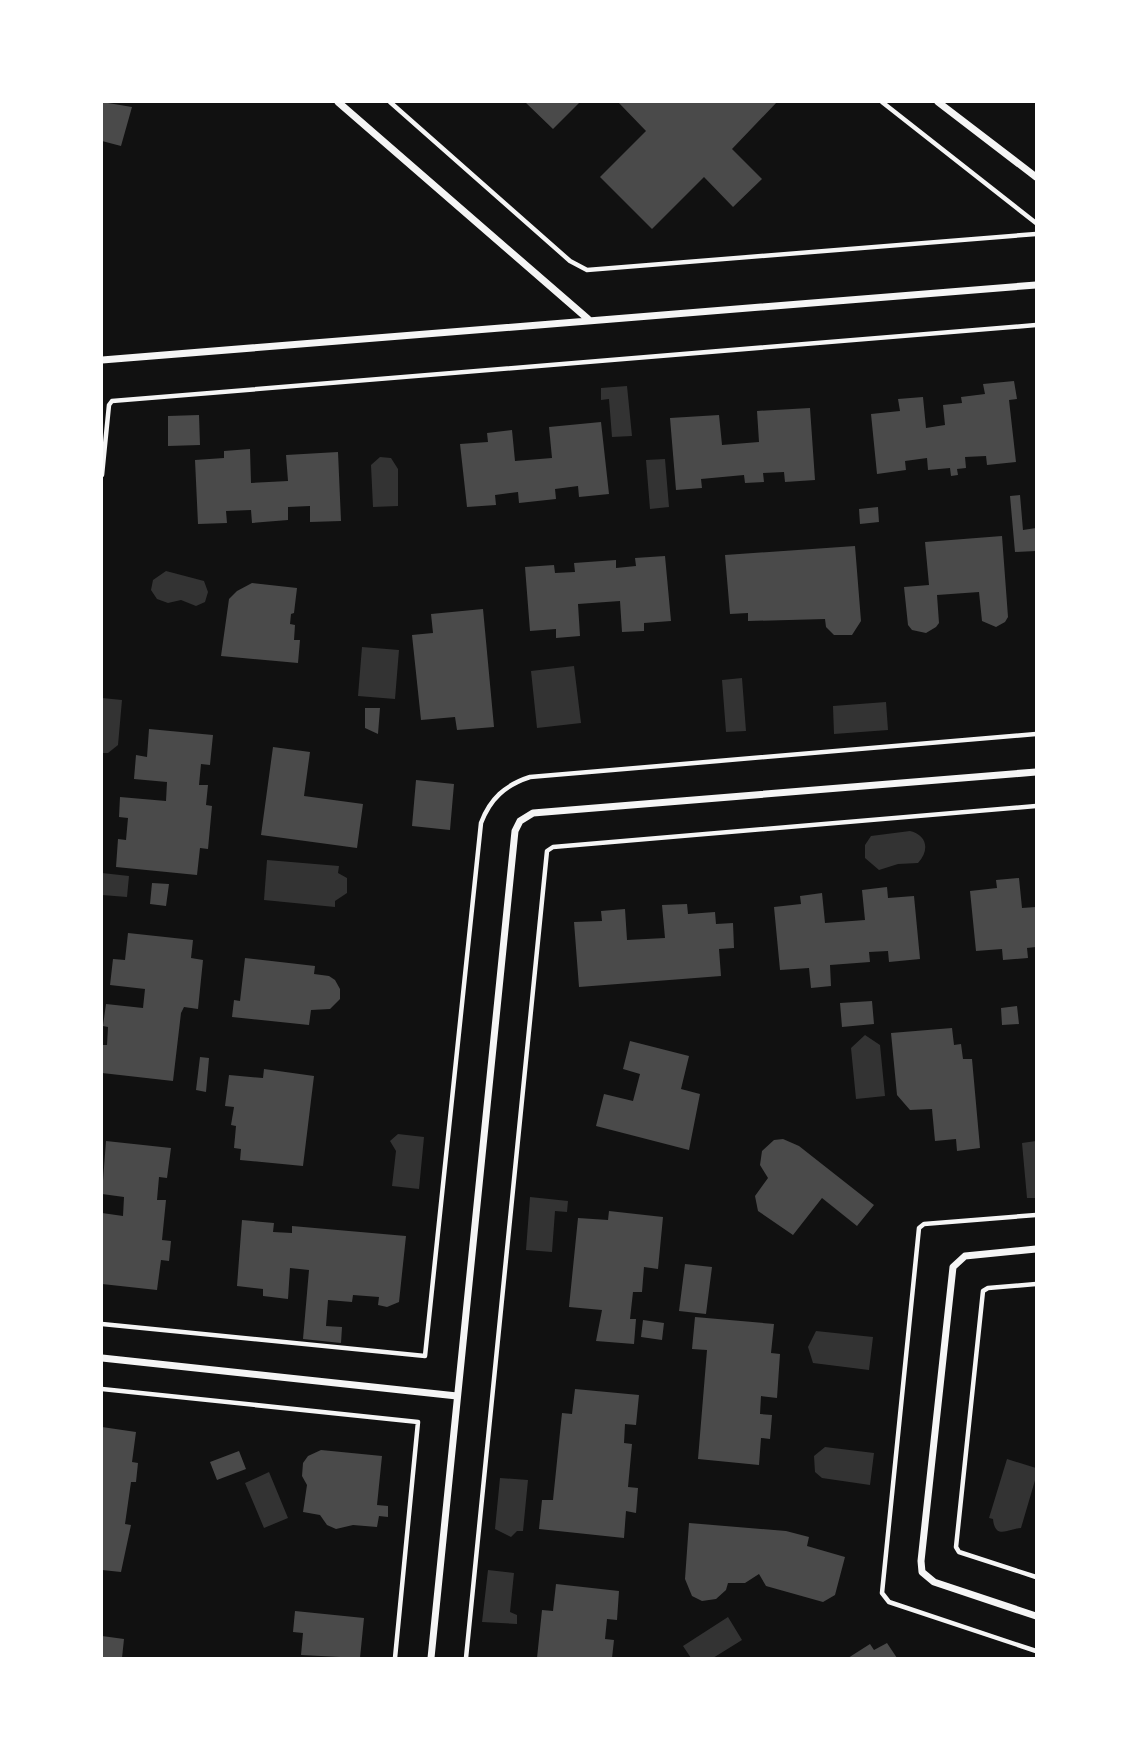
<svg xmlns="http://www.w3.org/2000/svg" width="1138" height="1760" font-family="Quicksand,sans-serif">
<style>
.water{fill:#333}
.building{fill:#4a4a4a}
.lines{fill:none;stroke-linecap:round;stroke-linejoin:round}
.path{stroke:#f5f5f5;stroke-width:4.5}
.minor{stroke:#f5f5f5;stroke-width:7}
</style>
<rect width="100%" height="100%" fill="#111"/>
<path class="water" d="M627 386 632 436 612 437 609 399 601 400V388Z
M380 457 391 458 398 469V506L373 507 371 465Z
M665 459 669 507 650 509 646 460Z
M166 571 204 581 208 592 205 602 196 606 181 600 168 603 157 599 151 590 153 580Z
M362 647 399 650 395 699 358 696Z
M574 666 581 723 537 728 531 671Z
M742 678 746 731 726 732 722 680Z
M102 698 122 700 118 745 108 753H102Z
M886 702 888 730 834 734 833 706Z
M910 831C927 835 930 850 918 863L898 864 879 870 865 858V845L871 836Z
M267 860 339 866 338 873 347 878V893L335 901V907L264 900Z
M102 873 129 876 127 897 102 895Z
M865 1035 880 1045 885 1096 856 1099 851 1048Z
M398 1134 424 1137 419 1189 392 1186 396 1151 390 1141Z
M1036 1141V1198H1027L1022 1143Z
M530 1197 568 1201 567 1212 555 1211 552 1252 526 1250Z
M816 1331 873 1337 869 1370 813 1363 808 1347Z
M825 1447 874 1453 870 1485 822 1478 815 1472 814 1456Z
M1007 1459 1036 1468V1477L1021 1528C1010 1528 995 1541 993 1519L989 1518Z
M269 1472 288 1518 264 1528 245 1483Z
M500 1478 528 1480 523 1531H517L511 1537 495 1529Z
M488 1570 514 1573 510 1612 517 1615V1624L482 1622Z
M728 1617 742 1640 713 1658H691L683 1646Z"/>
<path class="building" d="M102 102 132 107 121 146 102 141Z
M525 102H580L553 129Z
M618 102H777L732 149 762 179 733 207 704 177 652 229 600 177 646 131Z
M1014 381 1017 399 1009 400 1016 462 987 465 986 456 965 457 966 468 957 469 958 475 951 476 950 468 928 470 927 458 905 461 906 470 877 474 871 414 900 411 898 399 923 397 926 428 945 425 943 405 962 403 961 397 985 394 983 384Z
M810 408 815 480 785 482 784 472 763 473 764 482 745 483 744 475 701 479 702 488 676 490 670 418 719 415 722 445 759 442 757 411Z
M199 415 200 445 168 446V416Z
M601 422 609 494 579 497 578 486 555 489 556 499 519 503 518 492 495 495 496 505 467 507 460 444 488 442 487 433 512 430 515 461 552 458 549 427Z
M250 449 251 483 288 481 286 455 338 452 341 521 310 522V506L288 507V520L252 523 251 510 226 511 227 523 198 524 195 460 224 458V451Z
M1020 495 1023 530 1036 528V551L1015 552 1010 496Z
M878 507 879 522 860 524 859 509Z
M1002 536 1008 617 1005 622 996 627 982 621 979 592 937 595 939 623 936 627 926 633 912 630 908 625 904 587 929 585 925 542Z
M855 546 861 621 852 635H834L826 627 825 619 748 621V613L730 614 725 555Z
M665 556 671 621 644 623V631L622 632 620 601 578 604 580 636 556 638V629L530 631 525 567 554 565 555 573 575 572 574 563 616 560V568L636 566 635 558Z
M252 583 297 588 294 613 291 614 290 624 295 625 294 640H300L298 663 221 656 229 599 237 591Z
M483 609 494 727 457 730 455 717 421 720 412 635 433 633 431 614Z
M365 708H380L378 734 365 728Z
M149 729 213 735 210 765 201 764 199 785H208L206 805 212 806 208 849 200 848 197 875 116 867 118 839 126 840 128 818 119 817 120 797 166 801 167 782 134 779 136 755 147 757Z
M273 747 310 752 304 796 363 804 357 848 261 835Z
M416 780 454 784 450 830 412 826Z
M1019 878 1022 908 1036 907V947L1027 948 1028 958 1003 960 1002 949 976 951 970 891 997 888 996 880Z
M152 883 169 884 166 906 150 904Z
M887 887 888 898 914 896 920 959 889 962 888 951 869 952 870 962 830 965 831 986 811 988 809 968 780 970 774 907 801 904 800 896 822 893 825 923 865 920 862 890Z
M687 904 688 914 715 912 716 924 733 923 734 948 719 949 721 976 579 987 574 922 602 921 601 911 625 909 627 940 665 938 662 905Z
M128 933 193 940 191 958 203 960 198 1009 184 1007 181 1013 173 1081 102 1073V1045H107L108 1027 103 1026 106 1004 143 1008 145 989 110 985 113 959 125 960Z
M245 958 315 966 314 974 329 976 335 980 340 989V999L330 1009 311 1010 309 1025 232 1017 234 1000 240 1001Z
M872 1001 874 1024 842 1027 840 1003Z
M1017 1006 1019 1024 1002 1025 1001 1008Z
M952 1028 954 1045 961 1044 963 1059H972L980 1148 957 1151 956 1139 935 1141 932 1109 910 1110 897 1095 891 1033Z
M630 1041 689 1056 681 1089 700 1094 689 1150 596 1126 604 1094 633 1101 640 1074 623 1069Z
M200 1057 209 1058 206 1092 196 1090Z
M264 1069 314 1076 303 1166 240 1160 241 1149 234 1148 236 1126 231 1125 234 1107 225 1106 229 1075 263 1078Z
M783 1139 799 1146 874 1205 857 1226 822 1198 793 1235 758 1211 755 1196 768 1178 760 1165 762 1151 774 1140Z
M106 1141 171 1148 167 1178 159 1177 157 1200H166L162 1240 171 1241 169 1261 161 1260 157 1290 102 1284V1213L123 1216 124 1197 102 1194Z
M609 1211 663 1217 658 1269 644 1267 642 1292H633L630 1319H636L634 1344 596 1341 602 1310 569 1307 578 1218 608 1220Z
M242 1220 274 1223 273 1232 292 1233V1226L406 1236 399 1302 387 1307 378 1305 379 1297 353 1295 352 1302 328 1300 326 1326 342 1327 341 1343 303 1339 309 1270 290 1268 288 1299 263 1296V1289L237 1286Z
M685 1264 712 1267 706 1314 679 1311Z
M695 1317 774 1324 771 1353 780 1354 777 1398 761 1396 760 1414 772 1415 770 1439 761 1438 759 1465 698 1459 707 1350 692 1349Z
M643 1320 664 1323 662 1340 641 1337Z
M575 1389 639 1395 636 1425 625 1424 624 1443 632 1444 628 1487 638 1488 636 1513 626 1511 624 1538 539 1529 542 1500H553L562 1413 572 1414Z
M102 1427 136 1432 132 1462 138 1463 136 1482H131L125 1524 131 1525 121 1572 102 1570Z
M321 1450 382 1456 377 1505 388 1506V1517L379 1516 377 1527 353 1525 336 1529 327 1525 320 1515 303 1512 307 1485 302 1476 303 1463 308 1456Z
M239 1451 246 1469 217 1480 210 1462Z
M689 1523 786 1531 809 1537 807 1546 845 1557 835 1595 823 1602 766 1586 759 1574 745 1583H728L726 1590 716 1599 702 1601 692 1596 685 1579Z
M556 1584 619 1591 617 1620 607 1619 605 1639 614 1640 612 1658H537L542 1610 553 1611Z
M295 1611 364 1618 360 1658 301 1655 303 1633 293 1632Z
M102 1636 124 1639 122 1658H102Z
M887 1643 897 1658H848L870 1644 874 1650Z"/>
<g class="lines">
<path class="path" d="M390 102 570 261 587 270 1036 234
M882 102 1036 223
M102 475 109 405 112 401 1036 325
M1036 1215 924 1224 919 1228 882 1593 889 1602 1036 1651
M1036 1284 988 1288 983 1291 956 1547 959 1552 1036 1577
M102 1324 425 1356 481 823C490 799 505 785 530 777L1036 734
M102 1389 418 1422 395 1658
M466 1658 547 851 553 847 1036 806"/>
<path class="minor" d="M338 102 588 319
M938 102 1036 177
M102 360 1036 285
M1036 1249 965 1256 953 1267 921 1561 922 1572 934 1582 1036 1616
M102 1358 457 1396
M431 1658 515 831 520 821 533 813 1036 772"/>
</g>
<rect width="1138" height="1760" fill="none" stroke="#ffffff" stroke-width="206"/>
</svg>
